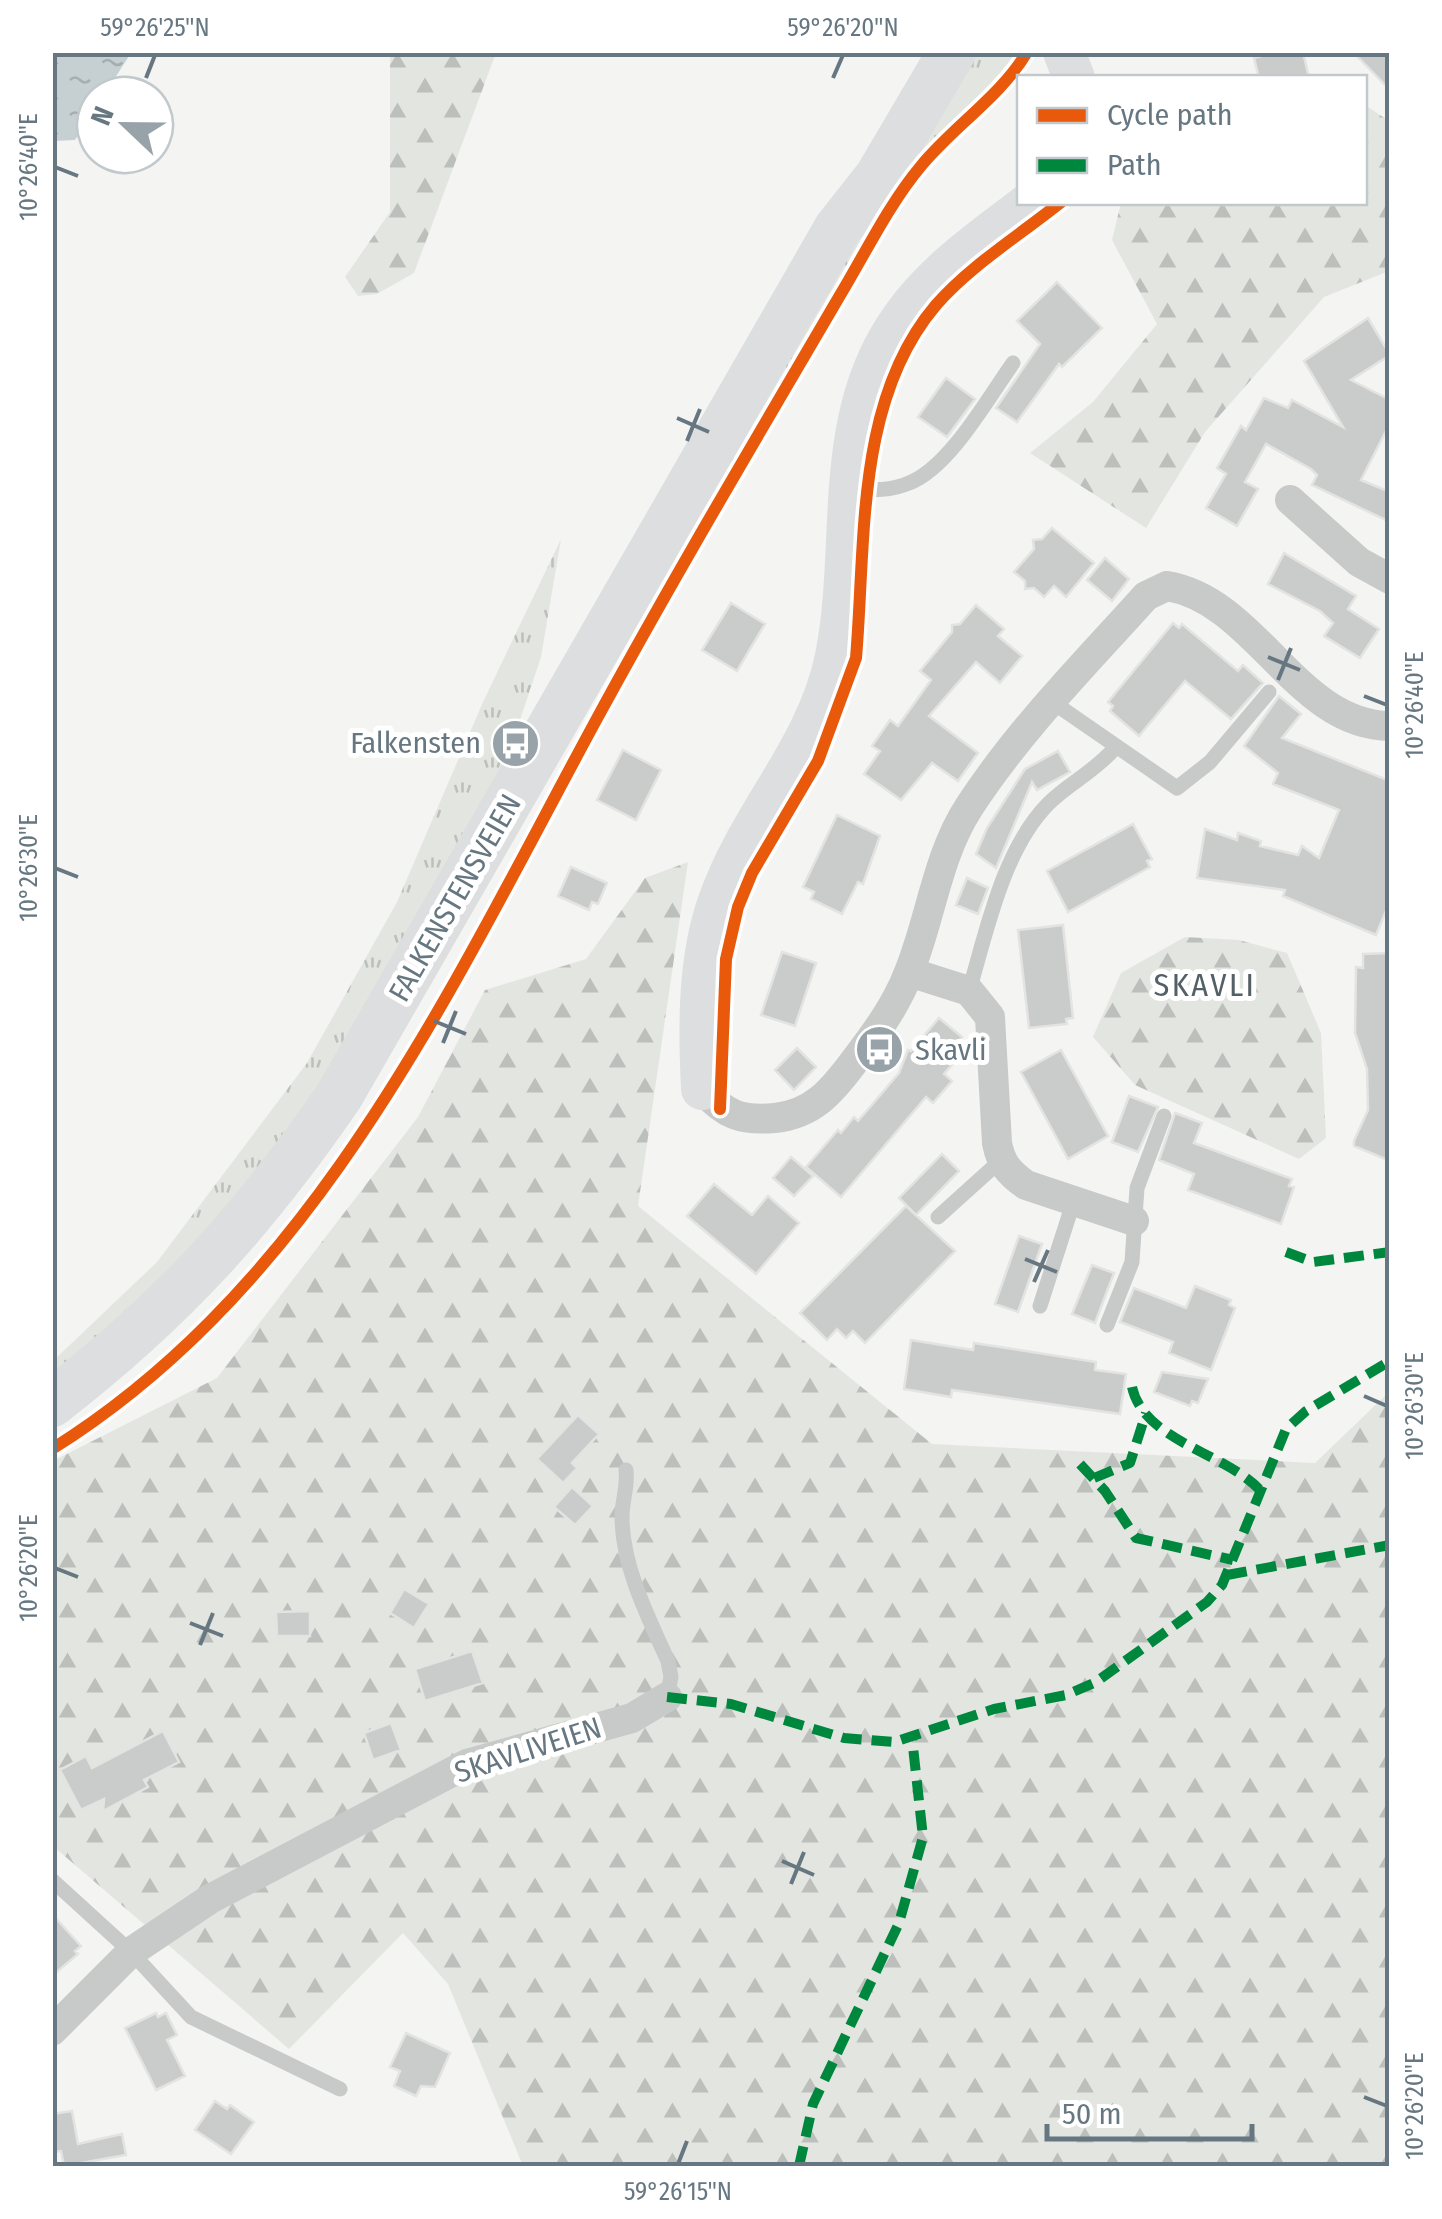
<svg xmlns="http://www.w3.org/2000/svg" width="1442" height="2219" font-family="'Fira Sans Condensed',sans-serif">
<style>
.grass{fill:url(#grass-tufts)}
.forest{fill:url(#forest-firs)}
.water{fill:url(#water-ripples)}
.building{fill:#cacccc;stroke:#e3e3e2;stroke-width:2.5}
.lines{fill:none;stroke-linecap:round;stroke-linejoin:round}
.lane{stroke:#c8caca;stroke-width:15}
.street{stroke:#c8caca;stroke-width:30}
.secondary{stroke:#dddedf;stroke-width:42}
.primary{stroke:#dddedf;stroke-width:48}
.quiet{stroke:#00873e;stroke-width:10;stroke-dasharray:20 10;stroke-linecap:butt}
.cycleway-casing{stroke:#fff;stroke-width:19}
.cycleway{stroke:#e8590c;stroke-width:12}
.ticks{fill:none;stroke:#667781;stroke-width:4}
.labels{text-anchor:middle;stroke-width:10;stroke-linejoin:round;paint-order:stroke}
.poi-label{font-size:30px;fill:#667781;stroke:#fff;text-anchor:end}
.street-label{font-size:30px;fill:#667781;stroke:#fff}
.neighbourhood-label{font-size:32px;letter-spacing:2.5px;fill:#536067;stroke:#fff}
.neatline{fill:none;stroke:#667781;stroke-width:4}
.ticks-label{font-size:25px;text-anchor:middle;fill:#667781}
</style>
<defs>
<pattern id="grass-tufts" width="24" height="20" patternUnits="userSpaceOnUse" patternTransform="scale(2.5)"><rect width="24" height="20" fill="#e3e6e0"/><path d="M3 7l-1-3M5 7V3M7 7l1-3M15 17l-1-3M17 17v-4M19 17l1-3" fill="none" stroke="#bcbfbb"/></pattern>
<pattern id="forest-firs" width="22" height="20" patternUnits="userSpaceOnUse" patternTransform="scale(2.5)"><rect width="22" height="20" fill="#e3e6e0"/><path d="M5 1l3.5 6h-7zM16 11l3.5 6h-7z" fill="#bcbfbb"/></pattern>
<pattern id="water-ripples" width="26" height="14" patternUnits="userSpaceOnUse" patternTransform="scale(2.5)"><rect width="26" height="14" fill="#c6d0d2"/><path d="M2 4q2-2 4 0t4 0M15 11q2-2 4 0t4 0" fill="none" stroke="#a5aeb0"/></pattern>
</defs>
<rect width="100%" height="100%" fill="#f4f4f3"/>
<path class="grass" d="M964 53H1017L1016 59 915 161 895 189 715 506 704 496Z
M561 539 541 657 503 771 298 1138 53 1386V1361L157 1262 307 1063 397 902 483 702Z"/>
<path class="forest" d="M390 53H496L414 273 377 294 358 296 345 277 390 212Z
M1365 105 1389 121V271L1324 297 1205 432 1146 528 1030 453 1093 402 1157 324 1112 240 1121 203 1364 202Z
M688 862 638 1206 932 1444 1315 1463 1389 1392V2166H523L448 1984 403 1933 289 2049 53 1846V1461L217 1378 418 1117 485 990 586 959 645 878Z
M1185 937 1239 940 1287 953 1321 1033 1326 1138 1299 1159 1135 1085 1093 1037 1121 973Z"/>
<path class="water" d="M52 53H131L104 95H95V109L75 140 53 141Z"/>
<path class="building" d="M1276 52H1303L1309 78H1259L1254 58Z
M1353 52H1390V90Z
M1057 282 1102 328 1062 367 1059 364 1017 422 996 408 1040 344 1017 321Z
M1368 318 1390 355 1351 380 1390 400V423L1361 480 1390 492V522L1312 485 1317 475 1311 469 1266 444 1245 482 1258 489 1237 526 1206 508 1226 474 1217 468 1241 426 1246 430 1264 398 1288 408 1292 400 1343 427 1304 361Z
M946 378 975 399 947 437 918 417Z
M1052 528 1094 563 1066 597 1054 586 1044 597 1034 588 1025 589V581L1014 572 1034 549 1033 540 1042 539Z
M1284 553 1356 596 1348 609 1379 629 1360 658 1324 636 1333 623 1320 611 1268 584Z
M1105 558 1129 579 1112 601 1087 580Z
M731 603 765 624 737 671 702 650Z
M976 605 1004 629 998 636 1022 656 1000 683 976 662 929 716 978 753 958 781 932 763 901 800 864 774 880 751 872 746 890 720 898 726 931 680 920 671 952 632V625L960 624Z
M1173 623 1179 628 1182 624 1238 671 1243 665 1263 683 1231 719 1185 681 1139 736 1110 711 1113 706 1108 702Z
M1279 696 1301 714 1282 738 1390 781V901L1376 935 1283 896 1285 890 1197 878 1205 829 1237 840 1238 833 1261 841 1260 846 1298 855 1302 846 1319 858 1339 810 1273 784 1278 773 1244 746Z
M623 750 661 770 636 820 597 800Z
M1058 751 1070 772 1037 790 1032 782 996 868 976 854 987 828 1025 769Z
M837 815 880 836 863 884 858 882 842 914 811 899 814 892 803 887Z
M1133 824 1152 859 1147 861 1150 867 1068 912 1047 871Z
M571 867 607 883 598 904 592 902 589 910 558 896Z
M967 878 988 888 978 914 956 905Z
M1063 925 1073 1018 1066 1019 1067 1024 1029 1028 1018 930Z
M782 952 816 963 795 1026 761 1015Z
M1390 953V1161L1354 1146V1141L1368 1110 1367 1069 1355 1033 1356 967 1363 968V954Z
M939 1018 962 1037 956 1044 964 1051 944 1074 952 1081 933 1103 926 1097 841 1197 806 1167 838 1130 841 1133 854 1117 858 1121 899 1073 908 1050 911 1051Z
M797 1048 816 1067 794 1090 775 1070Z
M1061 1050 1108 1136 1068 1159 1021 1072Z
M1129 1096 1158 1107 1138 1152 1112 1142Z
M1175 1113 1202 1123 1194 1143 1292 1179 1289 1186 1294 1187 1281 1224 1188 1190 1194 1174 1159 1160Z
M942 1154 959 1171 916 1215 899 1198Z
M791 1157 813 1176 794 1196 773 1178Z
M714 1184 752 1215 768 1196 799 1223 756 1274 687 1216Z
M906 1206 955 1251 865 1343 853 1331 846 1338 837 1329 827 1340 800 1313Z
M1019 1236 1042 1244 1018 1312 995 1304Z
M1092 1265 1114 1273 1095 1323 1072 1314Z
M1195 1286 1231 1300 1229 1305 1235 1308 1211 1370 1169 1353 1173 1342 1120 1322 1134 1288 1186 1308Z
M911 1340 973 1350 974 1343 1096 1362 1095 1370 1126 1374 1120 1414 952 1390 951 1397 904 1389Z
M1162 1372 1208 1379 1198 1403 1192 1401 1190 1406 1154 1392Z
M578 1415 599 1434 572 1463 577 1468 563 1483 537 1459Z
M572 1487 593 1506 575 1525 554 1507Z
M404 1589 429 1604 414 1628 390 1613Z
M310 1611V1636H277L276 1612Z
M472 1651 483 1683 425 1701 415 1669Z
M391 1723 401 1750 373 1760 364 1733Z
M163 1731 179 1762 144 1780 148 1787 103 1811 104 1799 81 1810 60 1770 86 1756 92 1768Z
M52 1914 81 1946 75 1951 78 1954 52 1976Z
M156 2013 158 2017 166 2013 177 2035 167 2040 185 2076 156 2090 125 2028Z
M406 2033 450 2053 435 2087 421 2086 416 2096 394 2086 400 2071 390 2067Z
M215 2101 227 2109 230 2105 254 2122 231 2154 195 2130Z
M72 2111 78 2144 122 2134 126 2155 64 2166 61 2151 52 2152V2114Z"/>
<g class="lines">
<path class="lane" d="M854 489C873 490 891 491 909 483 949 468 988 398 1013 363
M1051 701 1177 788 1210 762 1269 692
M969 991C987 930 1003 850 1048 804 1069 783 1094 772 1114 749
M938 1217 1000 1161
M1040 1306 1074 1200
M1107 1325 1132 1262 1137 1188 1164 1116
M626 1470C628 1487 622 1500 622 1517 622 1566 648 1617 668 1661L671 1677 667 1697
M52 1880 131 1952 191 2017 340 2089"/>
<path class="street" d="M1290 500 1359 562 1390 579
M909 972 969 991 990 1017 997 1143C1001 1164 1009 1173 1026 1185L1134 1221
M702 1089C725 1115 741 1121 775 1118 813 1114 832 1091 853 1063 875 1034 896 1006 909 972 931 918 937 856 969 807 1019 730 1085 664 1146 596L1167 586C1257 601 1296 725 1390 726
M52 2031 131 1952 210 1899 467 1764 632 1718 667 1697"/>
<path class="secondary" d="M1064 52 1074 78
M702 1089C699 1029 698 959 719 901 749 814 818 748 836 656 857 551 833 434 890 337 925 277 978 243 1031 202"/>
<path class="primary" d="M52 1403C172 1310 253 1221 339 1096L838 228 879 176 952 52"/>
<path class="quiet" d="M1286 1252 1313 1262 1390 1252
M1132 1387C1144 1441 1223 1452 1259 1489
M1080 1464 1105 1491 1136 1538 1233 1560
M1094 1478 1130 1463 1146 1413
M1227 1575 1390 1545
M667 1697 731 1704 844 1738 894 1742 994 1709 1066 1695 1096 1682 1207 1602 1222 1585 1286 1429 1306 1411 1390 1361
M799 2166 813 2104 899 1923 923 1837 912 1738"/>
<defs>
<path id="cycleway" d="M720 1109 726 959 738 907 752 873 818 761 856 658C866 542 855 400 936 305 971 265 1020 235 1061 202
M52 1449C316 1284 451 988 594 724 672 580 756 439 839 297 865 254 889 204 921 166 953 127 1002 95 1027 52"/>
</defs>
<use href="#cycleway" class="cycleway-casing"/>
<use href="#cycleway" class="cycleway"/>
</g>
<path class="ticks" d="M146 78 155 55M833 78 843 55M55 167 78 176M677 418 709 432M687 441 700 409M1268 657 1300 670M1278 680 1291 648M1364 696 1387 705M55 868 78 877M434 1021 466 1034M443 1043 456 1011M1025 1259 1057 1272M1034 1282 1048 1250M1364 1396 1387 1406M55 1568 78 1577M190 1623 223 1636M200 1645 213 1613M782 1861 814 1875M791 1884 804 1852M1364 2097 1387 2106M678 2164 687 2141"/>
<defs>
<symbol id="bus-disc" viewBox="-11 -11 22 22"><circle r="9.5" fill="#98a3a9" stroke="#fff"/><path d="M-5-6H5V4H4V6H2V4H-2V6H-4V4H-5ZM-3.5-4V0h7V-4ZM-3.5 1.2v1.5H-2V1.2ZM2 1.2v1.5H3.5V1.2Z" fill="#fff"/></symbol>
</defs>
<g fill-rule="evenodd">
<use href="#bus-disc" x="488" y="716" width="55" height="55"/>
<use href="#bus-disc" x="852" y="1022" width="55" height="55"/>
</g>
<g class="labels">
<g class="poi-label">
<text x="481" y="753">Falkensten</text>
<text x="915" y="1060" text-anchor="start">Skavli</text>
</g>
<g class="street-label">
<text transform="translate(455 898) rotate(-60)" y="10">FALKENSTENSVEIEN</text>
<text transform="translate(528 1750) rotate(-18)" y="10">SKAVLIVEIEN</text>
</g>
<g class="neighbourhood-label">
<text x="1205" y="996">SKAVLI</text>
</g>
</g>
<rect width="1442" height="2219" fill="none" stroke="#ffffff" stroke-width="110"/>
<rect x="1017" y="75" width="350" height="130" fill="#ffffff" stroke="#c2c9cd" stroke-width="2.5"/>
<rect x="1037" y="108" width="50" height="15" fill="#e8590c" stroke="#c2c9cd" stroke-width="2.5"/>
<text x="1107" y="125" font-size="30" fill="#667781">Cycle path</text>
<rect x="1037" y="158" width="50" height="15" fill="#00873e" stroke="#c2c9cd" stroke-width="2.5"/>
<text x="1107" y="175" font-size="30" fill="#667781">Path</text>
<g transform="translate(125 125) rotate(292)"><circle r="48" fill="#ffffff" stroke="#c2c9cd" stroke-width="2.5"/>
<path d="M0-8L18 38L0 25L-18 38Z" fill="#98a3a9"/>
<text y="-15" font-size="28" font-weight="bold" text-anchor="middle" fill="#667781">N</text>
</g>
<path d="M1047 2124v15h205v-15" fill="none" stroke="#667781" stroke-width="5"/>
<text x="1062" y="2124" font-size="30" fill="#667781" stroke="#ffffff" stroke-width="8" paint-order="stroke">50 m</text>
<rect x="55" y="55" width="1332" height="2109" class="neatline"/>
<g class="ticks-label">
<text x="155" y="36">59°26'25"N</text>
<text x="843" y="36">59°26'20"N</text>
<text transform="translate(28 167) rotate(-90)" y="9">10°26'40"E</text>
<text transform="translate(1414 705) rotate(-90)" y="9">10°26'40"E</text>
<text transform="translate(28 868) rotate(-90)" y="9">10°26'30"E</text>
<text transform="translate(1414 1406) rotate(-90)" y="9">10°26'30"E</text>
<text transform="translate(28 1568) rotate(-90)" y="9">10°26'20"E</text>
<text transform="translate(1414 2106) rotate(-90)" y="9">10°26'20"E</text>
<text x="678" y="2200">59°26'15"N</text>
</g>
</svg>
